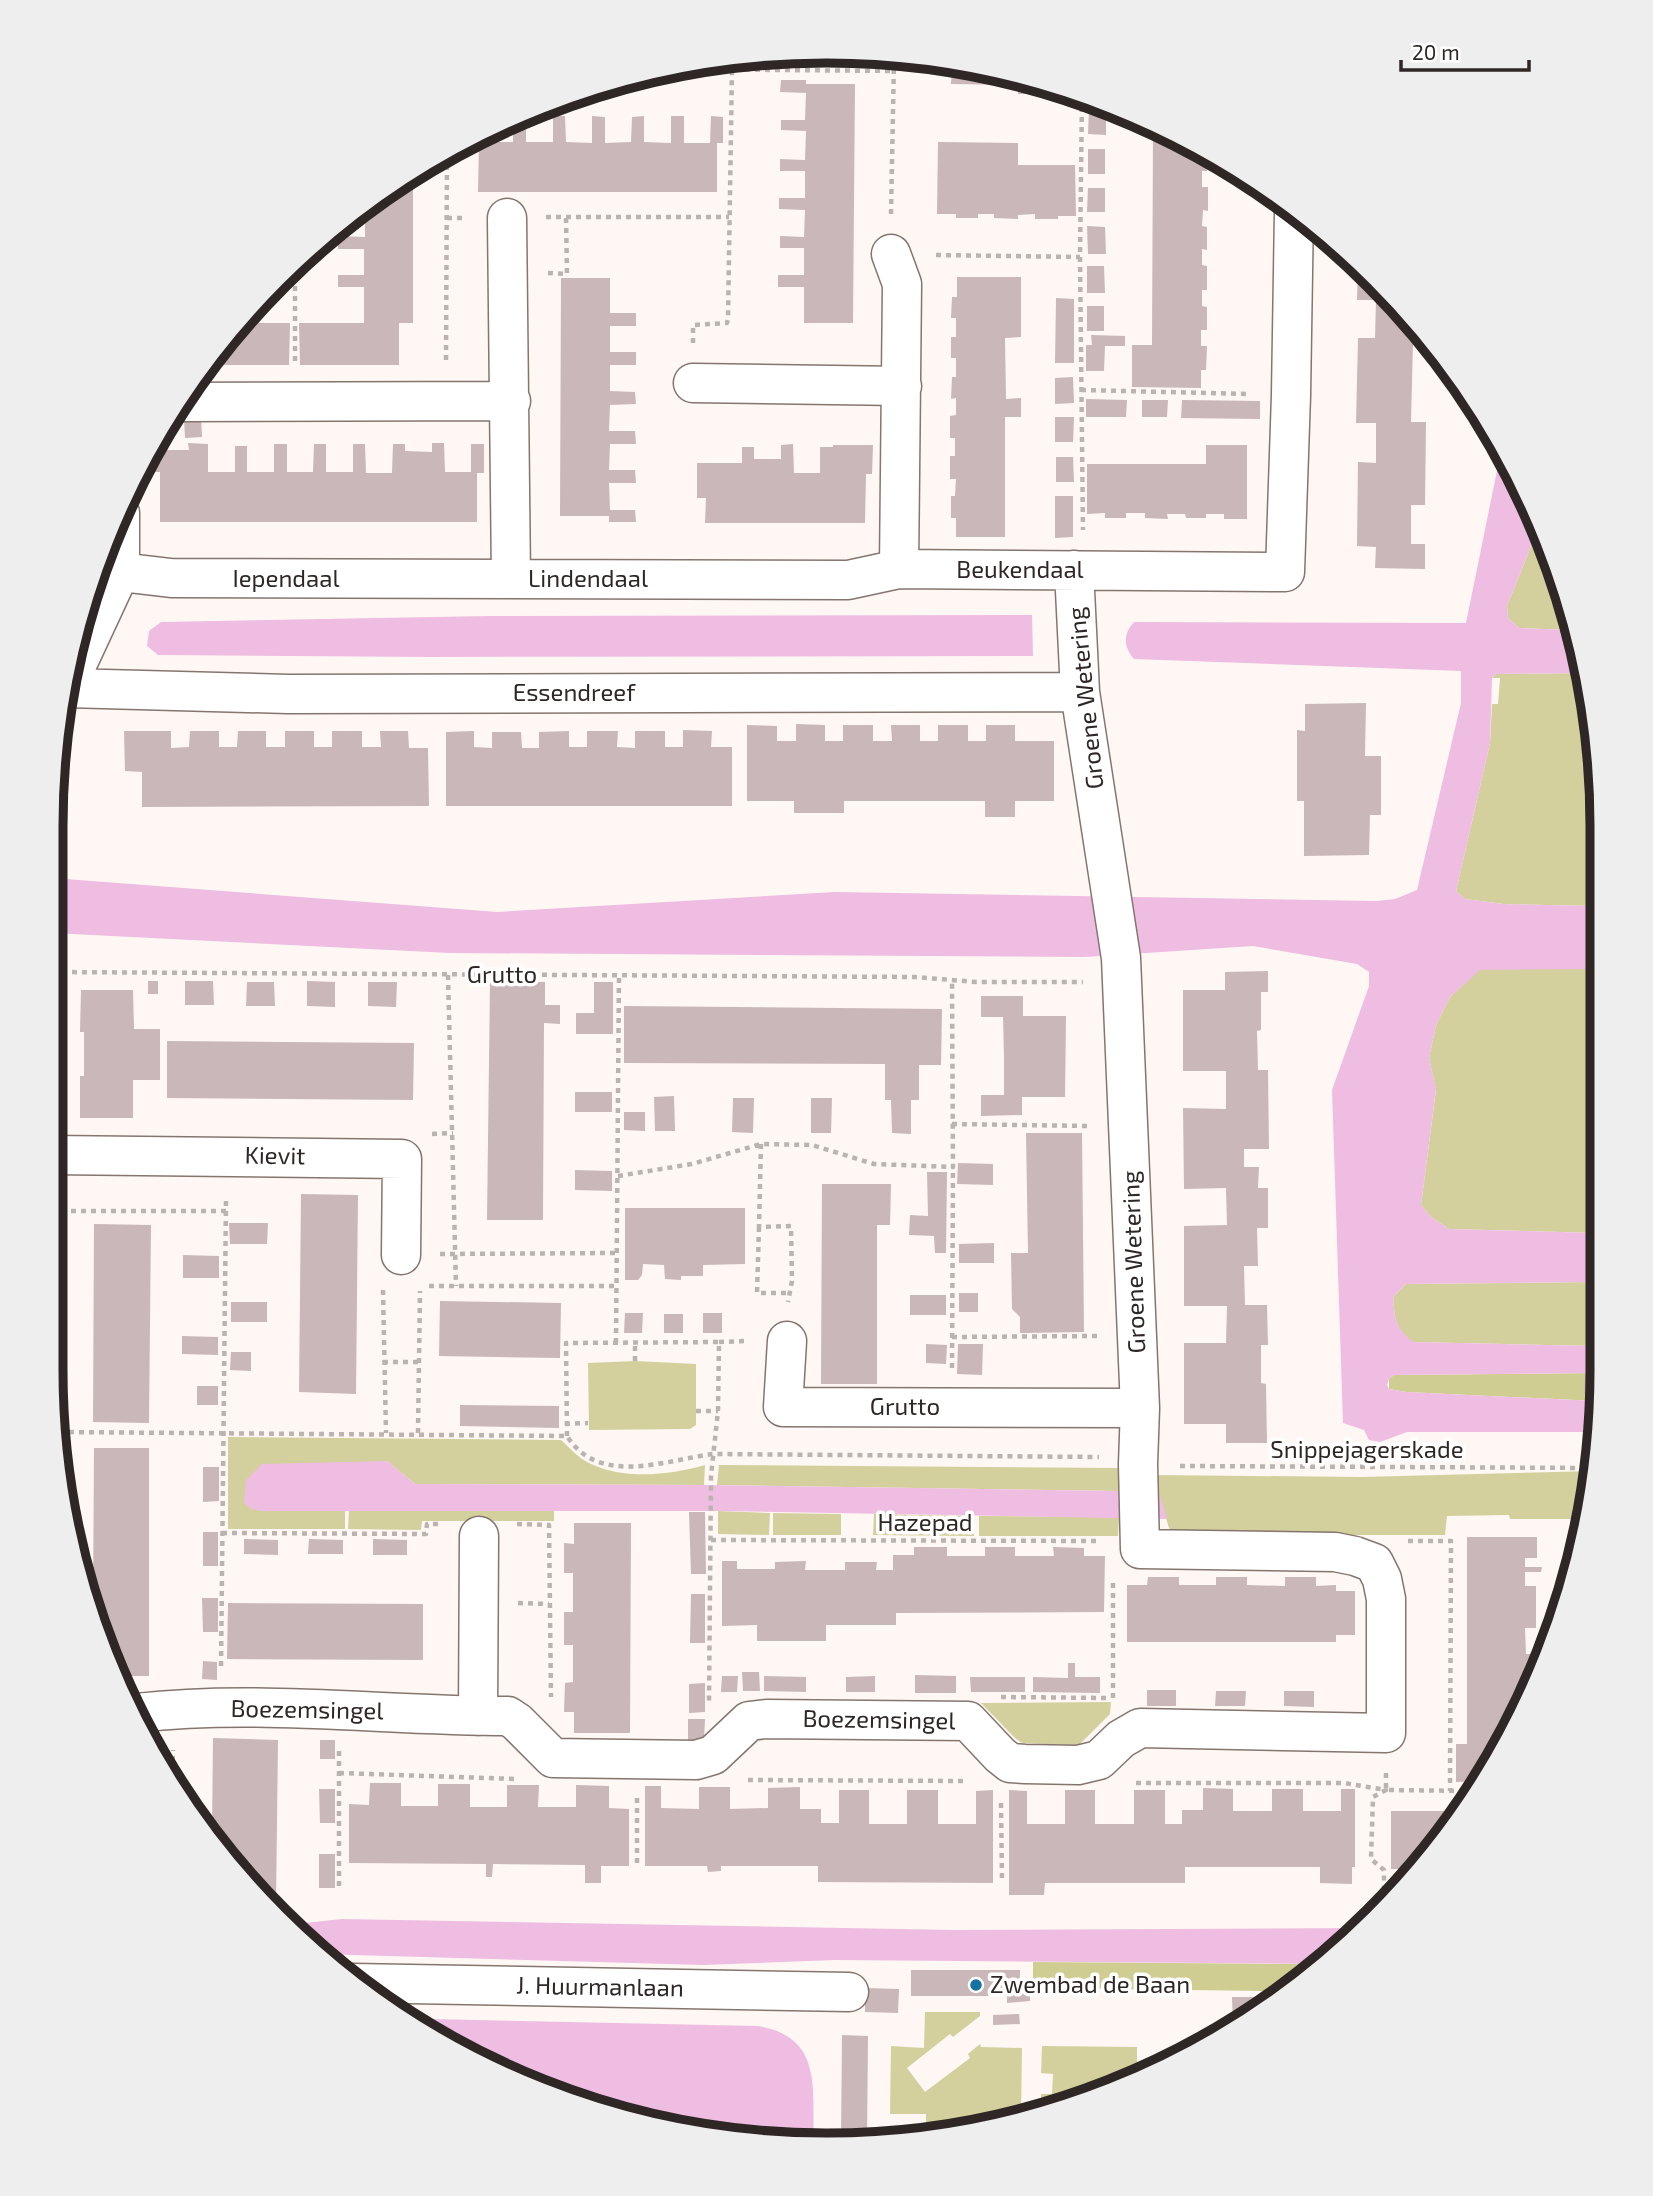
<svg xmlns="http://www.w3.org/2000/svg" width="1653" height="2196" font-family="'Exo 2',sans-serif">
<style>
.built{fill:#fce6df}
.green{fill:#d3d09d}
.forest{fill:#d0cd92}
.water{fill:#efbce2}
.building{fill:#cab7b9}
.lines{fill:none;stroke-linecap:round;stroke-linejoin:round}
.minor-casing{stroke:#85756f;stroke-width:41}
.path{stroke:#bab3b0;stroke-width:4.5;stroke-dasharray:5 5;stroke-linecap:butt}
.minor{stroke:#fff;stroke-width:38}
.poi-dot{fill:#1672a1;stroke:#fff;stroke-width:2.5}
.labels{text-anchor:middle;stroke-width:7;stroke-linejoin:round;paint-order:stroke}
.street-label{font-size:24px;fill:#2e2725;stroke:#fff}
.poi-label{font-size:24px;fill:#2e2725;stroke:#fff;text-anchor:start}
.rim{fill:none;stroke:#2e2725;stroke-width:9}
</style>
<rect width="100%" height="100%" fill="#fef7f4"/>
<path class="built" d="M374 1997H412L408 2019V2018Z"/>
<path class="green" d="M1540 524 1543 530 1570 630 1519 628 1508 618 1507 606Z
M1582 673 1596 726V906L1503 904 1465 899 1456 891 1490 743 1492 704H1498L1500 678H1492L1496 674Z
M1480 969H1596V1233L1449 1229 1431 1217 1421 1205 1436 1090 1429 1058 1436 1025 1450 997Z
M1596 1282V1346L1413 1342C1396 1330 1393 1317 1394 1296L1406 1284Z
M635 1361 696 1364V1425L690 1429 589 1430 588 1363Z
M228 1437 561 1440C570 1448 579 1459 591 1464 625 1480 670 1475 705 1465L704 1485 415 1484 387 1461 251 1509 345 1510V1529H228Z
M719 1465 1118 1468V1491L717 1485Z
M1596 1471 1583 1519H1510L1509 1515 1447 1516 1445 1535H1185L1173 1532 1169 1528 1153 1475 1362 1477Z
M349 1510 554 1511V1521H422L421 1530 348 1529Z
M718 1511 770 1513 769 1535 718 1534Z
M773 1513 841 1514V1535H773Z
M874 1514 973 1516 974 1536 873 1535Z
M979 1516 1119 1517 1118 1536H979Z
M1111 1702 1110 1714 1080 1744 1074 1745 1022 1743 1015 1738 981 1703Z
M925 2012H980V2016L953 2037 950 2034 907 2068 925 2092 970 2058 968 2054 980 2044 981 2047 1022 2048 1021 2115 926 2134V2114H890L891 2046 924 2048Z
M1042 2046 1137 2047V2074L1076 2104 1041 2111V2094H1052L1053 2074 1041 2073Z"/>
<path class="forest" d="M1596 1373V1401L1406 1392 1389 1389V1379L1394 1375Z
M1033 1962 1319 1964 1265 2009 1264 1991 1033 1988Z"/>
<path class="water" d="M1501 451 1540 524 1507 606 1508 618 1519 628 1570 630 1582 673 1496 674 1492 678 1490 743 1456 891 1465 899 1503 904 1596 906V969L1480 970 1450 997 1436 1025 1429 1058 1436 1089 1421 1205 1431 1217 1449 1229 1596 1233V1282L1406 1284 1394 1296C1393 1317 1396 1330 1414 1342L1596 1346V1373L1394 1375 1389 1379 1387 1385 1389 1389 1406 1392 1596 1401V1432H1407L1380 1442 1369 1440 1364 1430 1343 1423 1332 1090 1369 986V972L1357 964 1253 946 1085 957 450 953 52 933V878L497 912 835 892 1377 901 1395 899 1417 890 1461 703V671L1134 659C1123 646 1123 634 1134 622L1466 623Z
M1032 615 1033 656 431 657 158 655 147 646 149 631 161 622 489 616Z
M387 1461 415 1484 704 1485 1118 1491 1158 1489 1167 1519 718 1511H261L251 1509 244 1503 246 1480 262 1464Z
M342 1919 955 1930 1363 1928 1319 1964 835 1960 703 1965 319 1954 286 1925Z
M430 2019 758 2026C823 2037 812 2088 814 2139L675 2130 615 2110 607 2102 599 2100 592 2102 483 2065 418 2024Z"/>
<path class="building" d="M952 66H979L1067 94H1018V85L951 84Z
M781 80H806V84H855L853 323H804V287H778V275H804V248H780V236L804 237 805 210 779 209V198H805V171H780V159L805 160 806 131 781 130V120H805L806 93 780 92Z
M1089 108 1106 109V135L1088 134Z
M517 116H526V142H553V116H565L566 142 592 143V116L605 117V143L631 142 632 117 644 116V142L671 143V116H684V143H710L711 116 723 117V143H717V192H478L479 142H513V118Z
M1153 126 1207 154V171H1202V187H1208V211L1203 210 1202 226 1207 227V250L1202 249V265L1207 266V290H1202V306L1207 307V330H1201V346H1207L1206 370H1201V388L1132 387V345H1152Z
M938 142 1018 143V165H1075L1076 216H1058V219H1035V214L1018 215V219L994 218V214H978V218H956V214H937Z
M1088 149H1105V174H1088Z
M413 172V323H399V365H300L299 323H364V287H338V275H364V249H338V236L365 237V209H362L395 182Z
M1088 188H1105V212H1087Z
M1087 226 1105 227 1106 254H1088Z
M1358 264 1375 278 1427 341H1413L1411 422H1426L1425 505H1411V544H1425V569L1375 568 1376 547 1357 546 1358 462 1376 463V423H1356L1358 338H1375L1376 300H1357Z
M1087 266H1104L1105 293H1087Z
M957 277H1021V337L1005 338 1006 399 1021 398V417H1005V537H956V518H951V496H955L956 479H950V456H955V438H950V416L956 415V398L951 399 952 377H956V358H951V337H956V318H951L952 297H957Z
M561 278H610V313H636V326H610V352H636V365H610V391L635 392 636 404 610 405 609 431H635L636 444H610L609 470H635L636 483H609L610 510H635L636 522H609V516H560Z
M1056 298 1074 299V363H1055Z
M1087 306H1104V331H1087Z
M251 309V323H290L289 365H204Z
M1091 335 1125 336V346H1105L1104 371H1086V345H1092Z
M1073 377 1074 403 1055 404V378Z
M1086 399 1127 400 1126 417H1086Z
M1142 400H1168L1167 417H1142Z
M1182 400 1260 401V419L1181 418Z
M201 417 202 437 185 438 184 418Z
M1055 417H1074L1073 442H1055Z
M188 443 208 444V472H235V446H247V472H274V444H287V472H313L314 444H326V472H353V444H365L366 473H392L393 444H405V451L432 452V443H444L445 472H471V444H484V473H477V522H160V472H153V450H189Z
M793 444 794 473H820V447H833V445H873L872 474H866L865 523H705L706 498H697V463H742V447H754V459H781V445Z
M1206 445H1247V519H1224V514H1206V518H1186L1185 514H1167L1168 519 1145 518V513H1126V518H1105V513L1087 514V464H1206Z
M1056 457H1073L1074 482H1056Z
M1055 496H1073V537L1055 538Z
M1366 703 1365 756H1381V815H1370L1369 855 1304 856V801H1297V730L1305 731V704Z
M796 724 825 725V741H843V725H873V741H892L891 725H920V741H938V725H968V741H986V725H1015V741H1054V801H1015V817H985V801H844V813H794V801H747V725L777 726V741H796Z
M683 730 712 731 711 747H732V806H446V732L474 731V747L492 748V732H521L522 748H539V732L569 731V747H587V731H618L617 747 635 748V731H665V747H683Z
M124 731H171V748L189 747 190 731H219V747H237L238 731H266V747H285V731H314V747H332V731H362V747H381L380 731H408L409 748H428L429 806 142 807V772L125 771Z
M1268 971V992H1261V1030L1257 1031 1258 1070H1268L1269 1149H1244V1167H1259L1258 1188H1268V1228H1257L1258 1266H1244L1245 1305H1267L1268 1345H1261V1383L1266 1384 1267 1443H1226V1424H1184V1343H1226L1227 1306H1184V1226L1227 1225 1226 1188 1184 1189 1183 1108 1226 1109V1071H1183V990H1225V972Z
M148 981H158V994H148Z
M185 981H213L214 1005H185Z
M307 981 335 982V1007L307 1006Z
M247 982H274L275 1006H246Z
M368 982H397L396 1007 368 1006Z
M490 982H545V1005H560V1024L544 1023 543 1220H487Z
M594 982H613V1034H576V1013H594Z
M81 990H133L134 1029H160V1080H133V1118H80V1076H84V1032H80Z
M981 996H1023V1016H1066L1065 1097H1022V1115L981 1116V1095H1004V1056L1003 1017H981Z
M624 1006 942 1009 941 1065H919V1100H911V1134L892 1133 891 1100H885V1064L624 1063Z
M167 1041 414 1043 413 1100 167 1098Z
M575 1092H612V1112H575Z
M674 1096 675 1131H655L654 1097Z
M733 1098H754L753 1133 732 1132Z
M811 1098H832L831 1133H811Z
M624 1112H645V1131L624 1130Z
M1026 1133H1082L1084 1332 1020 1333V1317L1012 1309 1011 1253H1028Z
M958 1163 993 1164V1185L957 1184Z
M575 1170 612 1171V1191L575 1190Z
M927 1172H947L946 1253H935L934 1236 909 1235 910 1215 928 1216Z
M822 1184H891L890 1225H877V1384H821Z
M301 1194 358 1195 356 1394 299 1392Z
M625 1208H745V1264L703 1265V1276H681V1280L665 1279 664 1265 643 1264 642 1275 638 1280H625Z
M229 1223H268L267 1244H230Z
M94 1224 151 1225 149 1423 93 1422Z
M994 1243V1263H959V1244Z
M183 1255 219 1256V1278H183Z
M959 1293H978V1312H959Z
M910 1295H946V1315H910Z
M440 1301 561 1303 560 1358 439 1356Z
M231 1302H267V1322H231Z
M625 1313H643L642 1333H624Z
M703 1313H722V1333H703Z
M664 1314H683V1333H664Z
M182 1336 218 1337V1355L182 1354Z
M926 1344 947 1345 946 1364 926 1363Z
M958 1344H983L982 1375 957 1374Z
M231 1352H251V1371L230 1370Z
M1585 1374H1596V1394H1584Z
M197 1386H218V1405H197Z
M460 1405 559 1406V1428L460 1426Z
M94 1448H149V1676H121L93 1608Z
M203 1467H219V1501L203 1502Z
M689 1512H705L706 1574H691Z
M574 1523H631L630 1733H574V1712H564L565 1683 573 1682V1645H564V1612H573V1573H564V1543L574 1544Z
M203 1532H218V1566H203Z
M1467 1537H1537V1558H1525V1567H1542L1541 1572H1525V1586H1536V1628H1525L1526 1654H1536V1680L1482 1781 1456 1782V1744H1467Z
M244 1539 278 1540V1555L244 1554Z
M309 1539 343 1540V1554H308Z
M373 1539 407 1540V1555H373Z
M914 1547H947V1556H985V1547H1015V1556H1054L1053 1547 1084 1548V1556H1105L1104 1612 896 1613V1625H826V1641H757V1625L722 1626V1561H737V1569H775V1562L806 1561 805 1570H845V1562H877L876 1570H893V1555H914Z
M1148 1577H1179V1585H1216V1577H1247V1585L1285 1586V1577H1316V1586L1336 1585V1591H1355V1635H1336V1642H1127V1585H1147Z
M691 1594H705V1643H690Z
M202 1598H218V1632H203Z
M228 1603 423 1604V1660L227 1659Z
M203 1661 217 1662V1680L202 1679Z
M1068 1663H1075V1677H1100V1693L1033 1692V1677L1068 1678Z
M742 1672H759L760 1691H743Z
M915 1675 956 1676V1693H915Z
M722 1676H738L737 1692H721Z
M764 1676 806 1677V1692L764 1691Z
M875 1676V1692H846V1677Z
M970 1677H1025V1692H971Z
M705 1683V1712L689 1713V1684Z
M1147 1690H1176V1706H1147Z
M1216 1691H1246L1245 1706H1215Z
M1284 1691H1314V1707L1284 1706Z
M688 1719H705L704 1740H688Z
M213 1738 278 1740 276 1904 267 1903 212 1832Z
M320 1740H335V1759H320Z
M370 1783H401V1806H438V1784H470V1807H507V1785H539L538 1807H576V1785L609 1786V1808L629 1809V1866H601V1883H585V1865L493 1864 492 1877H486V1864L349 1863V1804L369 1805Z
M645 1786H661V1808L699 1809V1787H730V1809L768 1808V1788L800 1787V1809H821V1823H839V1790H869V1824H907V1790H938V1824H976V1791L993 1790V1883L818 1882V1866H721V1871L708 1872 707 1866H645Z
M1203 1788 1233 1789V1811H1272V1789H1303V1811H1341V1789H1355V1867H1352V1884L1320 1883V1867H1185V1883H1045L1044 1895H1009V1790L1027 1791V1824H1065V1790H1095V1824H1134V1790H1165V1824H1182V1810H1203Z
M319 1789H335V1823H320Z
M1391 1811H1463L1415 1869H1391Z
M319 1854H335V1888H319Z
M911 1970H1020V1983H1030V2001L1007 2003V1996H911Z
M865 1988 899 1989 898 2013 865 2012Z
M1232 1997H1259V2013L1233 2027Z
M1019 2014 1020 2024 993 2025V2015Z
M842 2035 868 2036 867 2143 841 2141Z
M888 2131H897V2140L888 2142Z"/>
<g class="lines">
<defs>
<path id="minor" d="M507 218 511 579 848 580 899 569
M891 254 902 284 899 569 1285 572 1291 395 1294 211
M693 383 902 386
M181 402 511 401
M120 513V572L171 578 511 579
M67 686 120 572
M67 688 288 694 1080 692
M51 1155 402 1159 401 1255
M787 1341 783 1407 1140 1408
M136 1713C260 1699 384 1716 508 1716L517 1722 553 1758 696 1760 713 1755 749 1721 766 1719 968 1721 1000 1755 1010 1763 1025 1764 1078 1765 1099 1760 1121 1739 1140 1728 1386 1733V1599L1382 1579 1374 1563 1355 1556 1335 1552 1140 1549 1138 1464 1140 1408 1121 958 1080 692 1074 570
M478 1716 479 1536
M352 1983 849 1992"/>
</defs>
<use href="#minor" class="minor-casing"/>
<path class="path" d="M665 69 895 71
M1082 97 1080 257 1083 530
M891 214 894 61H932
M546 217H729
M447 218H467
M936 255 1080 257
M548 273 567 274 566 216
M693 343V325L727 323 728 319 732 69
M446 360 447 154
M295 361V264
M1081 390 1251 394
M52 972 915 977 976 982H1083
M448 975 456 1286
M952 1124 1089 1126
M432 1134 453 1133
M761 1144 759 1227 791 1226 792 1281 788 1302
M618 1176 692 1164 761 1144 812 1145 874 1164 953 1167 952 980
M51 1211H226
M759 1227 757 1293H790
M440 1254 617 1253
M429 1286H616
M383 1290 386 1433
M952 1337 1098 1336
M719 1342 747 1341
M616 1343 619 975
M635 1361V1344
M383 1362H419
M952 1368 953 1167
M696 1411H718
M565 1424 588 1423
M59 1432 567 1436C599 1487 666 1460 713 1454L1099 1457
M418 1433 420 1291
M567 1436 566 1343 719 1342 718 1411 711 1476 709 1701
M1180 1466 1596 1468
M517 1524 549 1525 551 1697
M222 1533 426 1534 427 1524H441
M711 1540 1101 1541
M1408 1541H1451L1450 1791
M518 1603 549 1604
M221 1666 226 1199
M1001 1697 1108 1698
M1113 1698V1581
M339 1773 515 1779
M1386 1773V1790L1477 1791
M748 1780 967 1781
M172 1781 173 1750
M1136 1783H1344L1386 1790 1373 1797 1371 1859 1384 1870V1907
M1001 1803 1002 1880
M637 1863V1798
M339 1886V1750"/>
<use href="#minor" class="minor"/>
</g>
<circle class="poi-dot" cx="976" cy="1985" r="7"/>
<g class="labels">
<g class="street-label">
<text x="1020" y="578">Beukendaal</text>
<text x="286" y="587">Iependaal</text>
<text x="588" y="587">Lindendaal</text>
<text x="574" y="701">Essendreef</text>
<text transform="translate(1086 698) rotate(-96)" y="8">Groene Wetering</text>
<text x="502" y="983">Grutto</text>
<text transform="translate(275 1156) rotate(1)" y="8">Kievit</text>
<text transform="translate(1134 1262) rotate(-92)" y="8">Groene Wetering</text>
<text x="905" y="1415">Grutto</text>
<text x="1367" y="1458">Snippejagerskade</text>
<text x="925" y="1531">Hazepad</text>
<text transform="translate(307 1710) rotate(1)" y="8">Boezemsingel</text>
<text transform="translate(879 1720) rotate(1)" y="8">Boezemsingel</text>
<text transform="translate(600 1987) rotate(1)" y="8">J. Huurmanlaan</text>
</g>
<g class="poi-label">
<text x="990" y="1993">Zwembad de Baan</text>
</g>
</g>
<path d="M0 0H1653V2196H0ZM826 63H827A763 763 0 0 1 1590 826V1370A763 763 0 0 1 827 2133H826A763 763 0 0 1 63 1370V826A763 763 0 0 1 826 63Z" fill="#eee" fill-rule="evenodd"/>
<path class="rim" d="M826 63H827A763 763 0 0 1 1590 826V1370A763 763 0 0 1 827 2133H826A763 763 0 0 1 63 1370V826A763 763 0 0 1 826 63Z"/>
<path d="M1401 60v10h128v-10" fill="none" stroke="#2e2725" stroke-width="3.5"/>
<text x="1412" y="60" font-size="21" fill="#2e2725" stroke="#ffffff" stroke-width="5" paint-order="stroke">20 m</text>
</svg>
